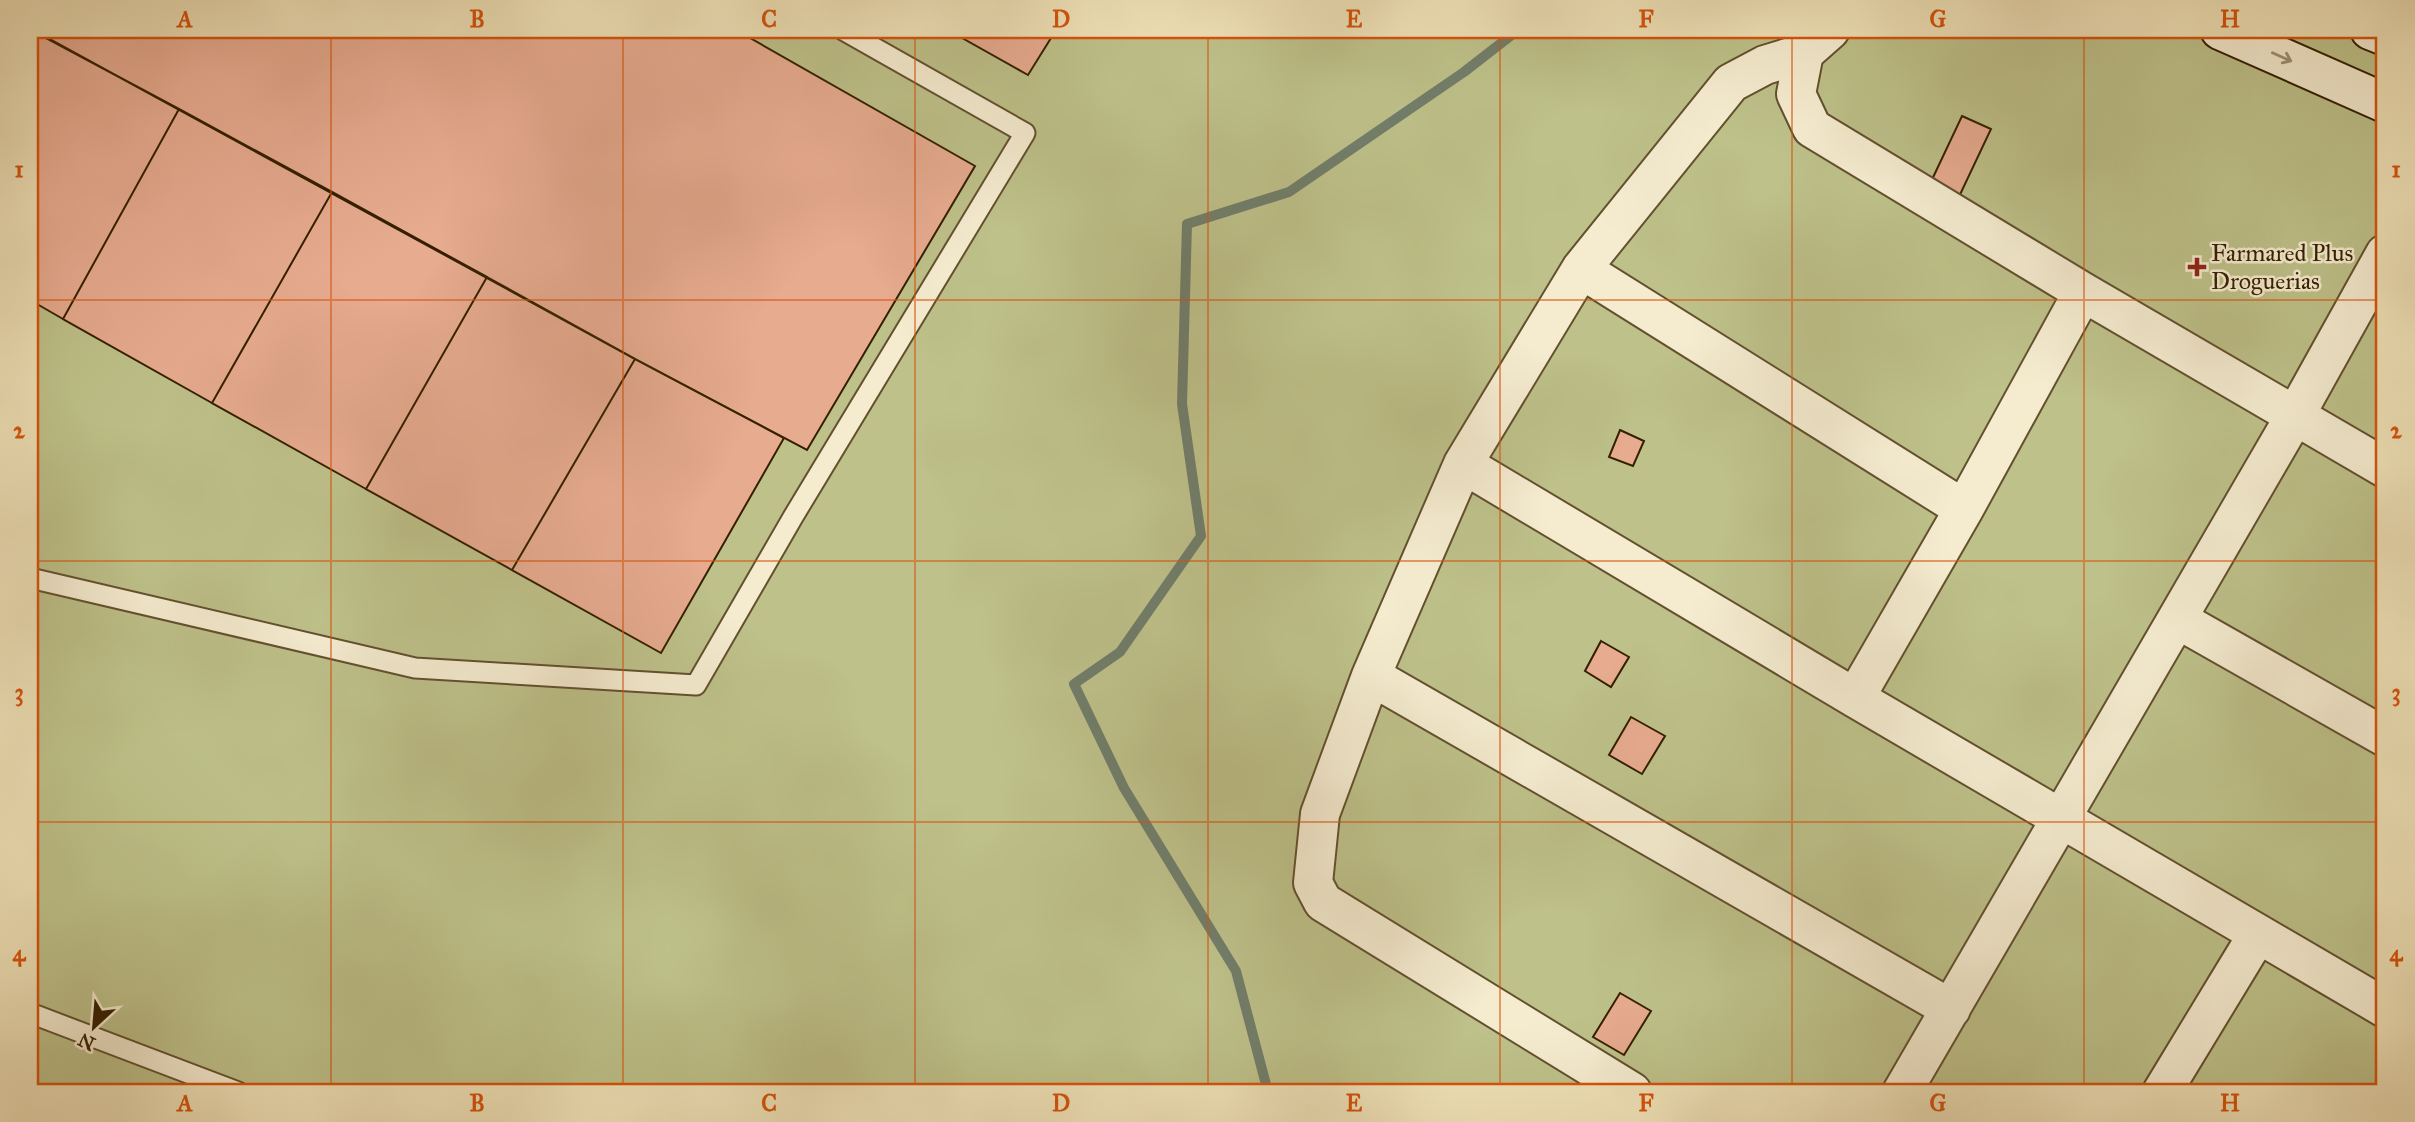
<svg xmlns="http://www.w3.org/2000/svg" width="2415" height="1122" font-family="'IM FELL Great Primer',serif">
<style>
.green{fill:#bec18a;stroke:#797045;stroke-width:2}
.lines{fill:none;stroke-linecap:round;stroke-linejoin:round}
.stream{stroke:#717e6b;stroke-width:10}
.building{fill:#e7ab90;stroke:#341f00;stroke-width:2}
.service-casing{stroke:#63502e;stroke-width:23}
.minor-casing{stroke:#63502e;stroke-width:42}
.secondary-casing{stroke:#341f00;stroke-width:42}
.service{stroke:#f5ecd0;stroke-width:19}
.minor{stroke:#f5ecd0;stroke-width:38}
.secondary{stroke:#f5ecd0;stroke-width:38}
.oneway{stroke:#9e9072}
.grid{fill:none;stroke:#d6530b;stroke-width:2;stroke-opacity:0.55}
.poi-dot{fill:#8f2418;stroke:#f5ecd0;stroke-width:2.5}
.labels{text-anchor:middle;stroke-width:5;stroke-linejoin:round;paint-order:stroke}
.poi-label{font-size:24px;fill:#341f00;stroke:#f5ecd0;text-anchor:start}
.neatline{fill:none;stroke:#d6530b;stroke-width:2.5}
.grid-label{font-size:23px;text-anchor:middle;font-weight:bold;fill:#d6530b}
</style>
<rect width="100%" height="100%" fill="#efe1b7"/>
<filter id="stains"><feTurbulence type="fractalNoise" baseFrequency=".00286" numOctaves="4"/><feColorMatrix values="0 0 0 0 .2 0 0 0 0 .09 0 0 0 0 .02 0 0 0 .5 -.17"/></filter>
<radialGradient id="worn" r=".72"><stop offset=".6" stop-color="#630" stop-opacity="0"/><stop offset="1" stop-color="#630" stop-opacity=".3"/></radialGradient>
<path class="green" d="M30 30H2385V1092H30Z"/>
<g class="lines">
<path class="stream" d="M1268 1092 1236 971 1124 788 1074 684 1120 652 1201 536 1182 404 1187 224 1289 192 1464 72 1518 30"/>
</g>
<path class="building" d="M31 30 179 109 63 319 30 300Z
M33 30H736L975 166 807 450 635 359Z
M948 30H1056L1028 75Z
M179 109 332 192 212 403 63 319Z
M1962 116 1991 129 1957 201 1928 188Z
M332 192 487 277 366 489 212 403Z
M487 277 635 359 512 570 366 489Z
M635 359 784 438 661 653 512 570Z
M1620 430 1644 441 1633 466 1609 457Z
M1601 641 1629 657 1611 687 1585 671Z
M1631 717 1665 736 1642 774 1609 755Z
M1620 993 1651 1011 1624 1055 1593 1037Z"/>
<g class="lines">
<defs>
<path id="service" d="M30 578 415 668 696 685 793 517 1025 133 843 30
M30 1013 238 1092"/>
<path id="minor" d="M1830 30 1804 53 1796 94 1812 128 2083 292 2385 468
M1581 269 1964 509
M1463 464 1855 698 2385 1008
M2177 619 2385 737
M1371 676 1951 1009
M1855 698 1964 509 2083 292
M1632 1092 1323 902 1313 883 1320 814 1371 676 1463 464 1581 269 1731 83 1765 65 1804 53
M1902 1092 2296 414 2385 254
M2162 1092 2258 934"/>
<path id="secondary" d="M2220 30 2385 103
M2370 30 2385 36"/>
</defs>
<use href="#service" class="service-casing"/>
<use href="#minor" class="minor-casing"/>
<use href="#secondary" class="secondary-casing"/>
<use href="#service" class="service"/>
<use href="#minor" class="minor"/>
<use href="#secondary" class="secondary"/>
</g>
<defs><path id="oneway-shaft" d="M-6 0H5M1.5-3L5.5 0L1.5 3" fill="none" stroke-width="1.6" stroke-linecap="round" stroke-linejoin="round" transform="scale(1.75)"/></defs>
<use class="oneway" href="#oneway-shaft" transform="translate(2282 57) rotate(24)"/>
<path class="grid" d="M331 30V1092M623 30V1092M915 30V1092M1208 30V1092M1500 30V1092M1792 30V1092M2084 30V1092M30 300H2385M30 561H2385M30 822H2385"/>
<path class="poi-dot" d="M2193.5 256.5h7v7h7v7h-7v7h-7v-7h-7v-7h7z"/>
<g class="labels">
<g class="poi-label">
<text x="2211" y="261">Farmared Plus<tspan x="2211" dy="28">Droguerias</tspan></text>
</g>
</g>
<rect width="2415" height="1122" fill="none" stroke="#efe1b7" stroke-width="77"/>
<g transform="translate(94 1027) rotate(206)" stroke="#f5ecd0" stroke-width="5" paint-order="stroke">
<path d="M0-5L12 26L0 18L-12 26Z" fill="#341f00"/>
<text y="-10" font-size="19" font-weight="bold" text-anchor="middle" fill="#341f00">N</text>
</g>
<rect x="38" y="38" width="2338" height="1046" class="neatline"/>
<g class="grid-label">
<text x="185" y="27">A</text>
<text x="477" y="27">B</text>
<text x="769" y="27">C</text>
<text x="1061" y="27">D</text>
<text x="1354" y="27">E</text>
<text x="1646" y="27">F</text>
<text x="1938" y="27">G</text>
<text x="2230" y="27">H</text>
<text x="19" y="177">1</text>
<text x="2396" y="177">1</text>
<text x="19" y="438">2</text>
<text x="2396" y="438">2</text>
<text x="19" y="700">3</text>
<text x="2396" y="700">3</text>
<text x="19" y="961">4</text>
<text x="2396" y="961">4</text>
<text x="185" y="1111">A</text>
<text x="477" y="1111">B</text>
<text x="769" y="1111">C</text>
<text x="1061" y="1111">D</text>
<text x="1354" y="1111">E</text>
<text x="1646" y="1111">F</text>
<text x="1938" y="1111">G</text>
<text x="2230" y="1111">H</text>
</g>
<rect width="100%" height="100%" filter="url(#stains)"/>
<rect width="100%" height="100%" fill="url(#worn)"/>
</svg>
